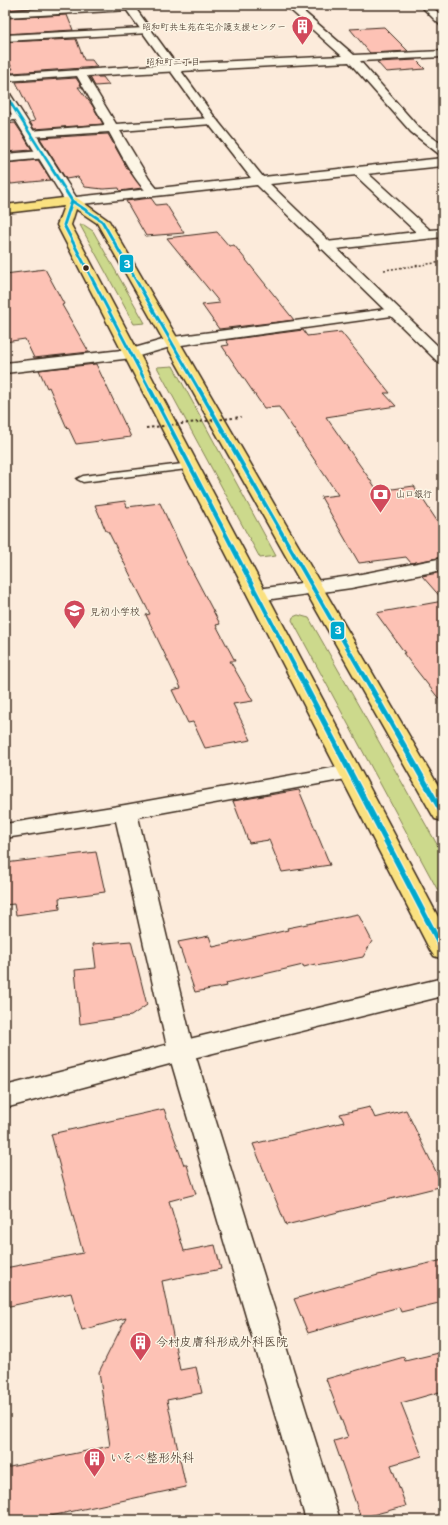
<svg xmlns="http://www.w3.org/2000/svg" width="448" height="1525" font-family="'Playpen Sans','Klee One',sans-serif">
<style>
.green{fill:#ccd98c;stroke:#848255}
.building{fill:#fdc2b5;stroke:#3b2a1e}
.lines{fill:none;stroke-linecap:round;stroke-linejoin:round}
.service-casing{stroke:#3b2a1e;stroke-width:3}
.minor-casing{stroke:#3b2a1e;stroke-width:3}
.tertiary-casing{stroke:#3b2a1e;stroke-width:3}
.trunk-casing{stroke:#3b2a1e;stroke-width:3}
.path{stroke:#3b2a1e;stroke-width:1.5;stroke-dasharray:2 2;stroke-linecap:butt}
.service{fill:#fcf5e5;fill-rule:evenodd}
.minor{fill:#fcf5e5;fill-rule:evenodd}
.tertiary{fill:#fcf5e5;fill-rule:evenodd}
.trunk{fill:#fae180;fill-rule:evenodd}
.path-bridge{stroke:#3b2a1e;stroke-width:2;stroke-dasharray:2.5 2.5;stroke-linecap:butt}
.bus-1-far3-casing{stroke:#fcf5e5;stroke-width:4}
.bus-1-far2-casing{stroke:#fcf5e5;stroke-width:5}
.bus-1-far1-casing{stroke:#fcf5e5;stroke-width:6}
.bus-1-casing{stroke:#fcf5e5;stroke-width:8}
.bus-1-far3{stroke:#00a9ce;stroke-width:2.5}
.bus-1-far2{stroke:#00a9ce;stroke-width:3}
.bus-1-far1{stroke:#00a9ce;stroke-width:4}
.bus-1{stroke:#00a9ce;stroke-width:5.5}
.bus-dot{fill:#3b2a1e;stroke:#fcf5e5;stroke-width:1.5}
.labels{text-anchor:middle;stroke-width:3;stroke-linejoin:round;paint-order:stroke}
.far-poi-label{font-size:9px;fill:#3b2a1e;stroke:#fcf5e5;text-anchor:end}
.far-neighbourhood-label{font-size:9px;fill:#3b2a1e;stroke:#fcf5e5}
.poi-label{font-size:10px;fill:#3b2a1e;stroke:#fcf5e5;text-anchor:start}
.near-poi-label{font-size:12px;fill:#3b2a1e;stroke:#fcf5e5;text-anchor:start}
.line-badge{stroke:#fcf5e5;stroke-width:1.5}
.badge-label{font-size:11px;text-anchor:middle;font-weight:bold;fill:#fff}
</style>
<rect width="100%" height="100%" fill="#fcebdb"/>
<filter id="ink" filterUnits="userSpaceOnUse"><feTurbulence type="fractalNoise" baseFrequency=".025" numOctaves="2"/><feDisplacementMap in="SourceGraphic" scale="8" xChannelSelector="R" yChannelSelector="G"/><feConvolveMatrix kernelMatrix="1 2 1 2 8 2 1 2 1" color-interpolation-filters="sRGB"/></filter>
<g filter="url(#ink)">
<path class="green" d="M80 225H84L93 231 145 323 134 324Z
M173 366 276 556 260 558 157 367Z
M298 615 309 618 443 855V900L292 620 293 617Z"/>
<path class="building" d="M5 5H63L64 6 5 10Z
M67 15 73 30 5 34V18Z
M384 27 408 51 370 53 350 29Z
M76 39 84 60H92L97 67 12 73 10 69H13L5 56V42Z
M416 60 425 69 386 72 377 62Z
M90 77H103L109 85 95 86Z
M76 78 82 87H78L92 105 103 124 34 129 30 122 35 121 16 82Z
M15 123 23 135 32 150 5 152V124Z
M108 134 127 168 142 188 120 191 119 188 103 189 85 187 78 177 66 179 40 138Z
M38 160 51 180 11 184 5 173V163Z
M151 198 156 205 166 204 184 233 146 236 126 201Z
M217 232 229 246 234 245 294 320 219 329 202 305 220 303 167 238Z
M45 269 64 304 62 305 89 352 34 358 25 339 5 342V274Z
M303 330 307 336 341 332 390 393H384L396 406 326 417 378 491 414 486 443 530V557L411 563 406 557 359 563 321 497 338 495 279 407 264 408 222 346 229 345 226 340Z
M96 364 131 437 76 444 68 427 67 428 49 387 47 388 39 370Z
M125 501 127 507 160 503 189 565 220 624 216 625 235 661H230L253 701 233 704 251 740 205 748 193 722 188 723 172 690 181 688 146 615 150 614 108 531H106L95 505Z
M443 572V600L422 576Z
M443 601V704L403 653H405L376 613Z
M299 790 330 865 282 872 269 840 249 843 233 801Z
M96 852 105 892 59 898 60 909 16 915 14 904 5 905V863Z
M358 914 372 941 363 957 316 966 315 964 304 967 303 965 226 983 227 986 195 992 178 942 209 936 213 947 288 930 287 928Z
M131 941 147 1005 131 1016 80 1024 75 970 96 968 93 944Z
M370 1107 375 1118 406 1110 443 1186 286 1225 253 1144 344 1122 340 1114Z
M164 1109 184 1165H187L196 1194 169 1201 184 1251 215 1245 221 1269 162 1281 180 1370 196 1367 202 1393 167 1400 186 1487 32 1520H5V1468L110 1446 99 1372 126 1318 82 1330 71 1293 5 1307V1268L83 1253 51 1134Z
M443 1260V1302L401 1312 399 1307 308 1333 294 1299 378 1275Z
M443 1352V1391L401 1403 422 1456 391 1465 406 1506 361 1518 334 1441 348 1437 326 1379 404 1357 405 1361Z"/>
<g class="lines">
<defs>
<path id="service" d="M191 463 196 466 195 468 83 482 77 479 83 476Z"/>
<path id="minor" d="M114 5H132L134 7 129 10 5 17V11Z
M285 5H296L354 55 443 51V57L360 61 419 128 443 145V155L439 154 411 132 349 62 87 76 116 124 212 118 218 121 212 124 120 131 149 179 159 191 153 195C138 191 117 146 109 132L30 137 24 134 30 131 105 125 77 76 5 81V75L173 64 342 56Z
M420 5H430L443 17V26L440 25Z
M145 28 150 31 149 33 5 41V35Z
M18 114 22 115 24 117 22 119 5 121V115Z
M42 151 48 155 46 158 5 162V154Z
M358 167 362 168 430 230 443 229V237L326 250 321 249 319 246 321 243 326 242 416 232 354 174 352 171Z
M394 308 399 309 401 312 399 315 174 346 132 358 5 373V363L131 349 173 337Z
M443 558V570L351 588 258 601 251 599 248 595 251 591 258 589 351 576Z
M349 765 357 767 360 772 357 777 138 817 194 1051 340 1520H306L168 1051 116 821 5 838V824L125 805Z"/>
<path id="tertiary" d="M123 5H133L216 119 263 177 443 158V166L270 184 443 351V364L438 362 257 185 72 205 67 204 5 103V91L10 94 76 197 251 178 208 123Z
M443 978V996L181 1061 5 1108V1086L181 1041Z"/>
<path id="trunk" d="M72 197 77 198 109 221 443 794V821L435 819 432 814 97 223 76 209 71 225 443 926V959L434 956 430 950 57 225 64 206 5 213V205Z"/>
</defs>
<use href="#service" class="service-casing"/>
<use href="#minor" class="minor-casing"/>
<use href="#tertiary" class="tertiary-casing"/>
<use href="#trunk" class="trunk-casing"/>
<path class="path" d="M384 270 443 262"/>
<use href="#service" class="service"/>
<use href="#minor" class="minor"/>
<use href="#tertiary" class="tertiary"/>
<use href="#trunk" class="trunk"/>
<path class="path-bridge" d="M146 428 241 417"/>
<defs>
<path id="bus-1-far3" d="M5 94 53 170"/>
<path id="bus-1-far2" d="M52 169 72 201 102 221 199 390
M72 201 64 225 150 390"/>
<path id="bus-1-far1" d="M150 389 299 675
M199 389 363 675"/>
<path id="bus-1" d="M299 674 443 950
M363 674 443 814"/>
</defs>
<use href="#bus-1-far3" class="bus-1-far3-casing"/>
<use href="#bus-1-far2" class="bus-1-far2-casing"/>
<use href="#bus-1-far1" class="bus-1-far1-casing"/>
<use href="#bus-1" class="bus-1-casing"/>
<use href="#bus-1-far3" class="bus-1-far3"/>
<use href="#bus-1-far2" class="bus-1-far2"/>
<use href="#bus-1-far1" class="bus-1-far1"/>
<use href="#bus-1" class="bus-1"/>
</g>
</g>
<defs>
<symbol id="building-pin" viewBox="-11 -11 22 30"><path d="M0 17L-7.5 6A9.5 9.5 0 1 1 7.5 6Z" fill="#d1495b" stroke="#fcf5e5"/><path d="M-4-6H4V6H1V3H-1V6H-4ZM-2.5-4.3h1.7v1.8h-1.7ZM.8-4.3h1.7v1.8H.8ZM-2.5-1h1.7V.8h-1.7ZM.8-1h1.7V.8H.8Z" fill="#fff"/></symbol>
<symbol id="bank-pin" viewBox="-11 -11 22 30"><path d="M0 17L-7.5 6A9.5 9.5 0 1 1 7.5 6Z" fill="#d1495b" stroke="#fcf5e5"/><path d="M-6-4H6V4H-6ZM0-2.3a2.3 2.3 0 1 0 0 4.6a2.3 2.3 0 1 0 0-4.6Z" fill="#fff"/></symbol>
<symbol id="school-pin" viewBox="-11 -11 22 30"><path d="M0 17L-7.5 6A9.5 9.5 0 1 1 7.5 6Z" fill="#d1495b" stroke="#fcf5e5"/><path d="M0-5L7-2L0 1L-7-2ZM-4 1L0 2.5L4 1V4Q0 6-4 4Z" fill="#fff"/></symbol>
</defs>
<g fill-rule="evenodd">
<use href="#building-pin" x="290" y="14" width="25" height="34"/>
<use href="#bank-pin" x="368" y="482" width="25" height="34"/>
<use href="#school-pin" x="62" y="598" width="25" height="34"/>
<use href="#building-pin" x="128" y="1330" width="25" height="34"/>
<use href="#building-pin" x="82" y="1446" width="25" height="34"/>
</g>
<circle class="bus-dot" cx="86" cy="268" r="3.5"/>
<g class="labels">
<g class="far-poi-label">
<text x="286" y="30">昭和町共生苑在宅介護支援センター</text>
<text x="396" y="497" text-anchor="start">山口銀行</text>
</g>
<g class="far-neighbourhood-label">
<text x="173" y="65">昭和町二丁目</text>
</g>
<g class="poi-label">
<text x="90" y="615">見初小学校</text>
</g>
<g class="near-poi-label">
<text x="156" y="1346">今村皮膚科形成外科医院</text>
<text x="110" y="1462">いそべ整形外科</text>
</g>
</g>
<g class="line-badge">
<rect x="119" y="254" width="15" height="19" rx="4" fill="#00a9ce"/>
<rect x="330" y="621" width="15" height="19" rx="4" fill="#00a9ce"/>
</g>
<g class="badge-label">
<text x="127" y="268">3</text>
<text x="338" y="634">3</text>
</g>
<rect width="448" height="1525" fill="none" stroke="#fcf5e5" stroke-width="20"/>
<rect x="10" y="10" width="428" height="1505" fill="none" stroke="#3b2a1e" stroke-width="1.5" filter="url(#ink)"/>
</svg>
